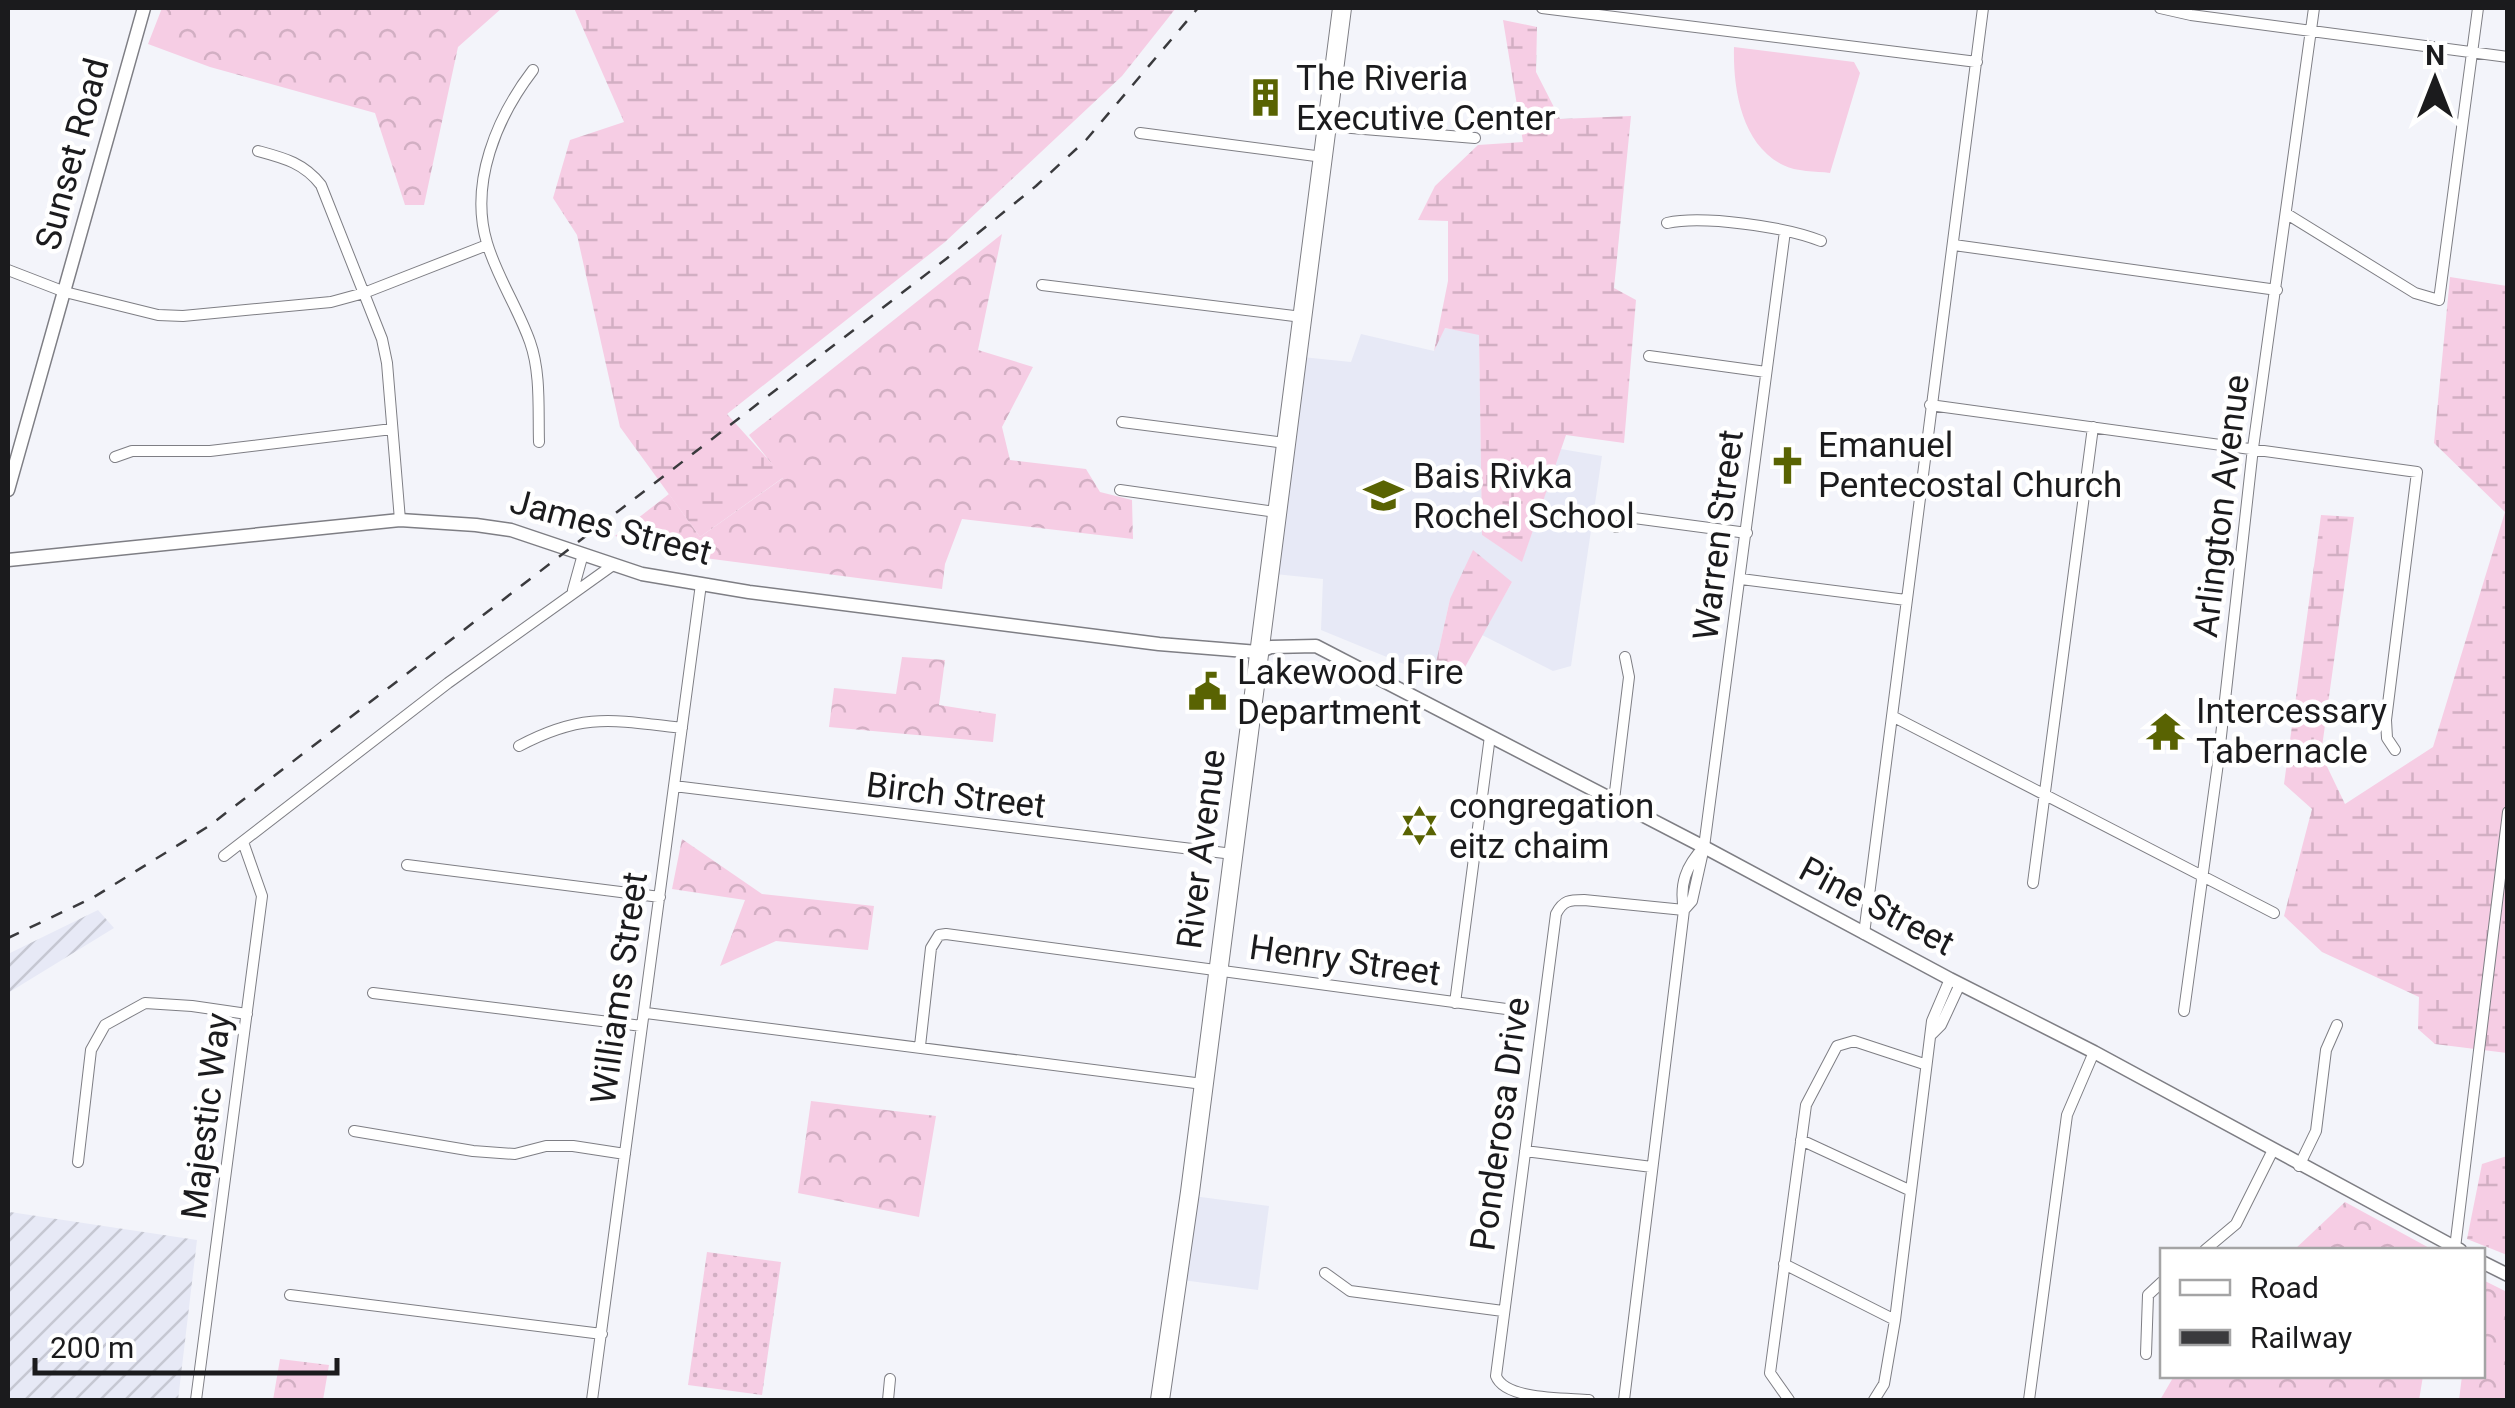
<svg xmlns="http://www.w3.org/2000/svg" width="2515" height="1408" font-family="Roboto,sans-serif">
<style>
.built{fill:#e7e9f6}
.industrial{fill:url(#industrial-furrows)}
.grass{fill:url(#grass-dots)}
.forest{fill:url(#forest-crowns)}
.wetland{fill:url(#wetland-marsh)}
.garden{fill:#f6cde4}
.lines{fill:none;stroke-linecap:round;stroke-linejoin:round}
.minor-casing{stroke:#7e7e84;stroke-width:12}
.tertiary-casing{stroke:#7e7e84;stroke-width:15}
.trunk-casing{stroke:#7e7e84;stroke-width:20}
.minor{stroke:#fff;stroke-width:10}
.tertiary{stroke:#fff;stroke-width:12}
.trunk{stroke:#fff;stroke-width:18}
.rail{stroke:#3a3a3d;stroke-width:2.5;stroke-dasharray:12 12;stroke-linecap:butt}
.labels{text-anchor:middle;stroke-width:9;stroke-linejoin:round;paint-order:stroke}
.poi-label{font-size:35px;fill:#1b1b1d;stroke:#fff;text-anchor:start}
.street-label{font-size:35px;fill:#1b1b1d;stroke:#fff}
</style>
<defs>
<pattern id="industrial-furrows" width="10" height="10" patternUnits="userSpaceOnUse" patternTransform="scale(2.5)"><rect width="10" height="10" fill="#e7e9f6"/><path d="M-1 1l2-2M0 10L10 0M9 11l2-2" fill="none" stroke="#c6c7d2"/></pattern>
<pattern id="grass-dots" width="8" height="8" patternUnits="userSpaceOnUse" patternTransform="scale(2.5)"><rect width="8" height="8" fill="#f6cde4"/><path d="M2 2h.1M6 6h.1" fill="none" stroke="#d2afc3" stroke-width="1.8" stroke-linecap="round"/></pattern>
<pattern id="forest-crowns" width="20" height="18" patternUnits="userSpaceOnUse" patternTransform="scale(2.5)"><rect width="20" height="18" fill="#f6cde4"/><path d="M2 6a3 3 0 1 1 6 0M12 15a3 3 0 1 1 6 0" fill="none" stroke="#d2afc3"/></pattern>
<pattern id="wetland-marsh" width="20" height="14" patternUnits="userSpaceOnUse" patternTransform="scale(2.5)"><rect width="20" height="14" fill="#f6cde4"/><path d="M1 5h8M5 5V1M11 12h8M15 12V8" fill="none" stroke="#d2afc3"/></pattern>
</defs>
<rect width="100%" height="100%" fill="#f3f4fa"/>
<path class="built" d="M1444 328 1479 334 1482 535 1522 561 1561 449 1602 456 1571 666 1553 671 1482 635 1512 582 1450 599 1433 676 1321 630 1323 579 1275 574 1302 357 1351 362 1361 334 1434 351Z
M1193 1196 1269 1206 1258 1290 1182 1280Z"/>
<path class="industrial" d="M98 910 114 928 8 993V954Z
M8 1194 10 1212 197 1240 178 1400H8Z"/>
<path class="grass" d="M707 1252 781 1262 762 1395 688 1385Z"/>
<path class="forest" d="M162 8H502L458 47 424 205H405L375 113 210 67 148 44Z
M1002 234 978 350 1033 367 1002 427 1010 460 1086 469 1100 492 1132 500 1133 539 962 519 945 564 942 589 674 554 615 536 669 494 700 537 783 478 749 435Z
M902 657 945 660 939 705 996 714 993 742 829 727 834 688 896 694Z
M682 839 762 894 874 906 868 950 776 941 720 966 745 900 672 889Z
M811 1101 936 1116 919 1217 798 1193Z
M2345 1202 2433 1250H2294Z
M2483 1280 2507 1292V1400H2459L2462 1376H2482Z
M280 1359 329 1365 323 1400H273Z
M2174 1376H2423L2419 1400H2160Z"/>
<path class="wetland" d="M574 8H1176L1122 76 945 242 727 414 784 477 700 537 620 427 577 235 553 198 570 140 624 122Z
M1503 20 1537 27 1536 72 1560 119 1631 116 1614 288 1636 300 1624 443 1566 435 1522 562 1482 535 1479 335 1445 328 1434 351 1448 281V221L1418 220 1435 186 1478 145 1523 142Z
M2450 277 2507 286V1053L2435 1044 2418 1029 2419 997 2322 952 2284 916 2312 809 2284 784 2321 515 2354 517 2321 754 2345 804 2433 747 2505 512 2434 443Z
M1473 550 1512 582 1459 678 1433 676 1450 599Z
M2507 1156 2508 1157 2507 1255 2467 1239 2482 1164Z"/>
<path class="garden" d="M1734 47 1854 62 1860 73 1830 173C1816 171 1796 172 1783 165 1741 144 1733 88 1734 47Z"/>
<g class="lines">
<defs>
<path id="minor" d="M1542 8 1977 62
M2160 8 2191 15 2508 57
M533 70C497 117 469 183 487 243 497 277 518 308 530 342 541 373 538 410 539 442
M1327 126 1475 138
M1140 133 1323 157
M258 151C284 158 304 163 321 185L382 339 387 363 400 520
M2287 214 2415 293 2439 300 2478 8
M1667 223C1703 215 1786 227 1821 241
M1954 245 2277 290
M8 270 65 292 158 315 183 316 331 302 364 293 487 245
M1042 285 1302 317
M1649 356 1766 372
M1930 405 2417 472 2386 720 2387 738 2395 750
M1122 422 1285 443
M115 457 132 451H210L392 429
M1120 490 1276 512
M1616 527 1634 518 1747 533
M1741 579 1906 600
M573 590 583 554
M1892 716 2274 913
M519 746C583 712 613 720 682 728
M674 786 1233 854
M1614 800 1629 677 1625 657
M1704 847 1785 231
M224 856 448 683 613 565
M407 865 660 897
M2033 883 2093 427
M1864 934 1983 8
M373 993 642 1026
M1455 1003 1490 736
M2184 1011 2218 763 2253 448 2314 8
M646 1013 1203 1084
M1932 1034 1941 1025 1960 984
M920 1046 931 948 939 935 946 934 1521 1011
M354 1131 473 1151 515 1154 546 1146H573L625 1154
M1801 1140 1909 1190
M1525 1151 1652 1167
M78 1162 91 1050 105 1025 145 1003 192 1006 247 1014
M2299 1166 2316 1131 2326 1050 2337 1025
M2455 1248 2508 812
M2205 1250 2236 1224 2273 1150
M1784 1264 1895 1320
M1325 1273 1350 1291 1503 1311
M290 1295 602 1334
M2146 1354 2148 1295 2162 1282
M196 1400 262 896 243 842
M592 1400 701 584
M888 1400 890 1379
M1589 1400C1565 1398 1505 1400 1496 1376L1556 914C1563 900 1570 900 1584 900L1684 910
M1624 1400 1684 910C1679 884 1686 866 1704 847L1692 901 1684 910
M1789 1400 1770 1373 1806 1105 1837 1046 1854 1041 1924 1064
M1874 1400 1884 1384 1895 1320 1932 1021 1950 979
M2029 1400 2067 1115 2094 1052"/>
<path id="tertiary" d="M8 490 144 8
M8 560 400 520 476 525 511 530 642 574 749 592 1159 644 1258 652 1271 647 1316 646 1704 847 1950 979 2094 1052 2460 1250
M2482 1262 2508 1275"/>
<path id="trunk" d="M1160 1400 1190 1192 1342 8"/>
</defs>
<use href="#minor" class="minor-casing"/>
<use href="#tertiary" class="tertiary-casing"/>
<use href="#trunk" class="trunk-casing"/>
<use href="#minor" class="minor"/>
<use href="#tertiary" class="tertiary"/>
<use href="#trunk" class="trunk"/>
<path class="rail" d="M8 938 94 897 209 826 946 259 1036 186 1086 140 1198 8"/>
</g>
<defs>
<symbol id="building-bare" viewBox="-9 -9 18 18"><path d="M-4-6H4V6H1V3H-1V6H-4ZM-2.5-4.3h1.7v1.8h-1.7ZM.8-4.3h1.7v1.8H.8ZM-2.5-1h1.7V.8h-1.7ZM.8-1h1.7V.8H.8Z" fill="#596302" stroke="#fff" stroke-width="2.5" paint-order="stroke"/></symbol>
<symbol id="church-bare" viewBox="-9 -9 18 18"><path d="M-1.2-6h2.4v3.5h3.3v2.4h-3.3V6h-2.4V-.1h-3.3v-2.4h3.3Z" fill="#596302" stroke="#fff" stroke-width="2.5" paint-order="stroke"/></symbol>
<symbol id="school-bare" viewBox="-9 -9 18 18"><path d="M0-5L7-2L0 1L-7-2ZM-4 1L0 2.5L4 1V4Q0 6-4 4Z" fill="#596302" stroke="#fff" stroke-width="2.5" paint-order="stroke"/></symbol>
<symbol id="civic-bare" viewBox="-9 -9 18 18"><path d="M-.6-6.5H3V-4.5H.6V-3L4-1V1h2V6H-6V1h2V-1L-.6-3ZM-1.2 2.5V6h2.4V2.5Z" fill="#596302" stroke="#fff" stroke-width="2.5" paint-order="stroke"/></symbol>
<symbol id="temple-bare" viewBox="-9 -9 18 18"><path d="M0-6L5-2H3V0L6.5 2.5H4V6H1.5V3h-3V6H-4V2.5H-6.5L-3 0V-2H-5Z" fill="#596302" stroke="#fff" stroke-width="2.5" paint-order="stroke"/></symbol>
<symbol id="synagogue-bare" viewBox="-9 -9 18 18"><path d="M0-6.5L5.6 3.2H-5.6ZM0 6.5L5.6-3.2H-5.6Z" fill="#596302" stroke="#fff" stroke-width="2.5" paint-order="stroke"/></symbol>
</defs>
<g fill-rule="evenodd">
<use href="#building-bare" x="1238" y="70" width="55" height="55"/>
<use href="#church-bare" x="1760" y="438" width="55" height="55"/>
<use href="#school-bare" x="1356" y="468" width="55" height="55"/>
<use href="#civic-bare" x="1180" y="664" width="55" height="55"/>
<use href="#temple-bare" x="2138" y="704" width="55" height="55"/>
<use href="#synagogue-bare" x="1392" y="798" width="55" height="55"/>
</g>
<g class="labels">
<g class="poi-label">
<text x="1296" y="90">The Riveria<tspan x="1296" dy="40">Executive Center</tspan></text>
<text x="1818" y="457">Emanuel<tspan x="1818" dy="40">Pentecostal Church</tspan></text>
<text x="1413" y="488">Bais Rivka<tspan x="1413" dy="40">Rochel School</tspan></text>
<text x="1237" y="684">Lakewood Fire<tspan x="1237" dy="40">Department</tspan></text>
<text x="2196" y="723">Intercessary<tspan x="2196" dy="40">Tabernacle</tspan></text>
<text x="1449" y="818">congregation<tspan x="1449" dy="40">eitz chaim</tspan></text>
</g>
<g class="street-label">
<text transform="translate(72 154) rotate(-75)" y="12">Sunset Road</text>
<text transform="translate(2221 506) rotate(-83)" y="12">Arlington Avenue</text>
<text transform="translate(611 527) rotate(15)" y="12">James Street</text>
<text transform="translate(1718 535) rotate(-83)" y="12">Warren Street</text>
<text transform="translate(956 795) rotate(7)" y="12">Birch Street</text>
<text transform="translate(1201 849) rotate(-83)" y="12">River Avenue</text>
<text transform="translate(1877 906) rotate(28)" y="12">Pine Street</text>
<text transform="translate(1345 960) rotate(8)" y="12">Henry Street</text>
<text transform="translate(619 988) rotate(-82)" y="12">Williams Street</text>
<text transform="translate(206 1116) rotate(-83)" y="12">Majestic Way</text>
<text transform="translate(1500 1124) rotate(-82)" y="12">Ponderosa Drive</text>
</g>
</g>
<rect width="2515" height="1408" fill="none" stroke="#1b1b1d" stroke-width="20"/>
<rect x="2160" y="1248" width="325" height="130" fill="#ffffff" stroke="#a4a4a5" stroke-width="2.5"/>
<rect x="2180" y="1280" width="50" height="15" fill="#ffffff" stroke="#a4a4a5" stroke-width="2.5"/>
<text x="2250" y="1298" font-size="30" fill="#1b1b1d">Road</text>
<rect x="2180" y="1330" width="50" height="15" fill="#3a3a3d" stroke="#a4a4a5" stroke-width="2.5"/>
<text x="2250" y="1348" font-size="30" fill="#1b1b1d">Railway</text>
<g transform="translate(2435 80)" stroke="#ffffff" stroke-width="8" paint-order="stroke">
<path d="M0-8L18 38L0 25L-18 38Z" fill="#1b1b1d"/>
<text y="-15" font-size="28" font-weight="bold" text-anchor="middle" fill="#1b1b1d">N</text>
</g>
<path d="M35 1358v15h302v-15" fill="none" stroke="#1b1b1d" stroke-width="5"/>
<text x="50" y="1358" font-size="30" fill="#1b1b1d" stroke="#ffffff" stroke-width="8" paint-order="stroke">200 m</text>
</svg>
